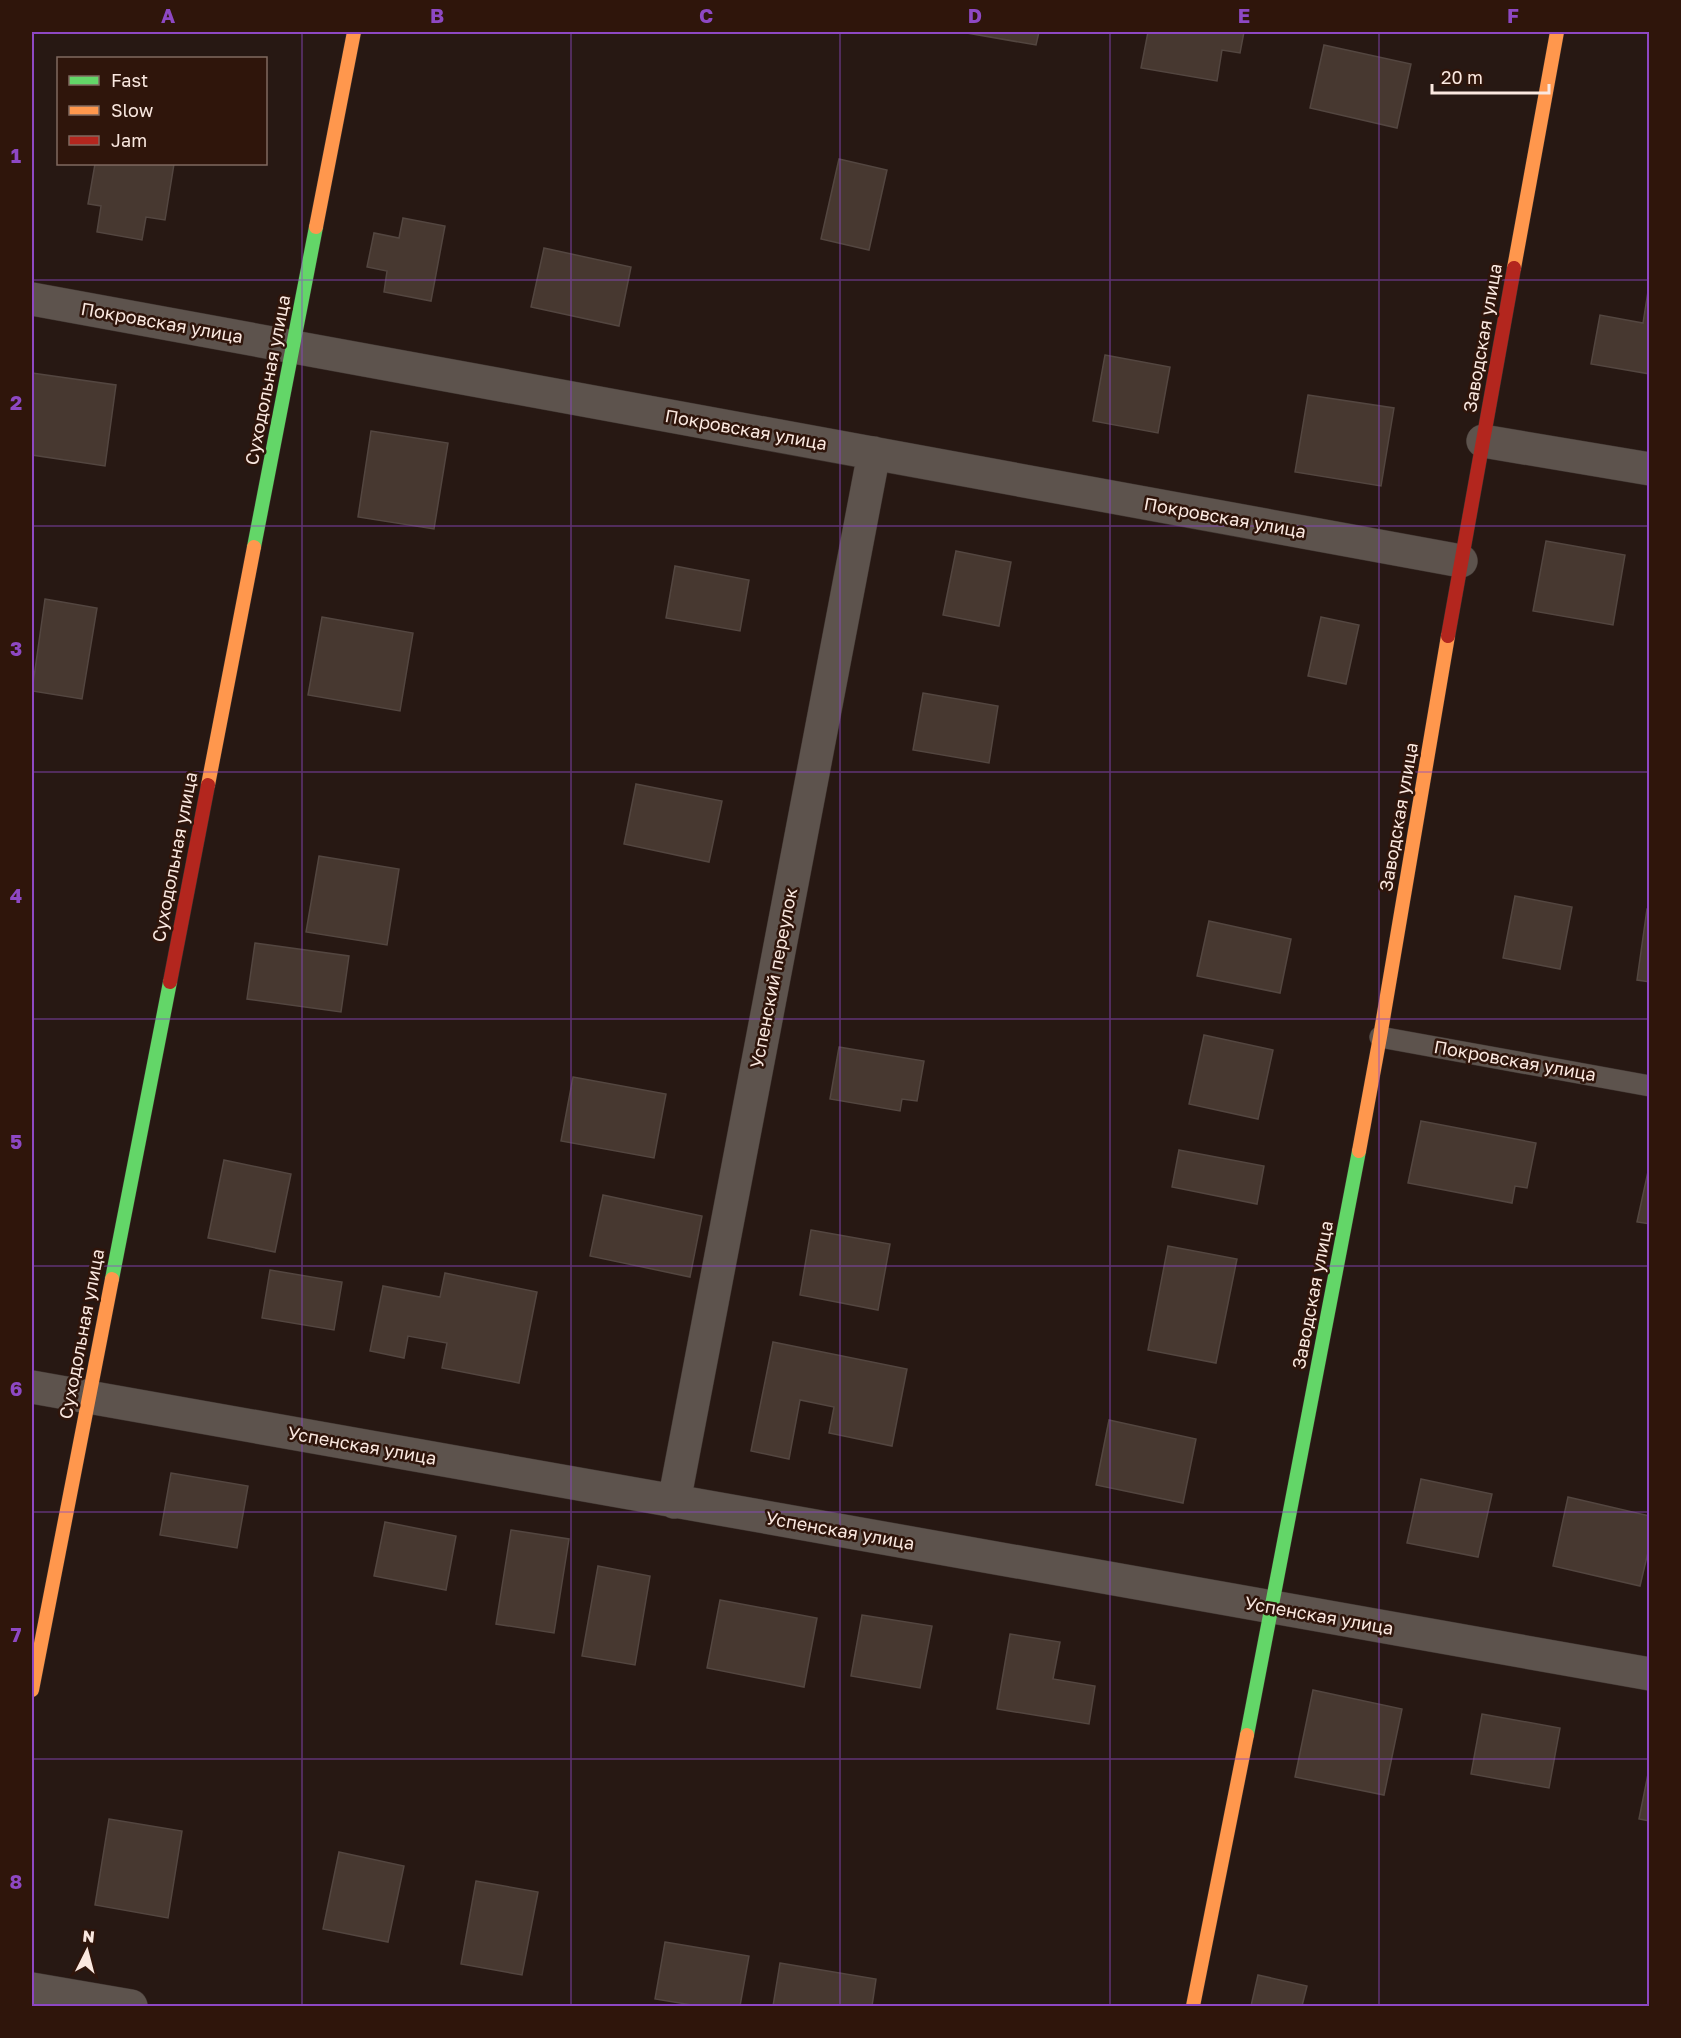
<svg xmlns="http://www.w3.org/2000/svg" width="1681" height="2038" font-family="'Golos Text',sans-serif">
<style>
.building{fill:#473830;stroke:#534640;stroke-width:1.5}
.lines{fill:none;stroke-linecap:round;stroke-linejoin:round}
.lane-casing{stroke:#3d322e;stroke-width:22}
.street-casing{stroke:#3d322e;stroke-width:34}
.fast-casing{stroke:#3d322e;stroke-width:15}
.slow-casing{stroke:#3d322e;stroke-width:15}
.jam-casing{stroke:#3d322e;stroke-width:15}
.lane{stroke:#5d534d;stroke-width:21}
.street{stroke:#5d534d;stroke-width:33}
.fast{stroke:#63d668;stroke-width:14}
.slow{stroke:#ff974d;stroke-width:14}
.jam{stroke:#b3261e;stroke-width:14}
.grid{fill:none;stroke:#8e48c4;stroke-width:1.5;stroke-opacity:0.55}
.labels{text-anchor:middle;stroke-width:5;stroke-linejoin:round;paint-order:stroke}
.street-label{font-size:18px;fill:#fae8e0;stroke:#2f150b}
.neatline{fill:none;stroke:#8e48c4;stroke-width:2}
.grid-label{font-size:20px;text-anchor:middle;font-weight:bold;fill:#8e48c4}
</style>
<rect width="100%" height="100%" fill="#271813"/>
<path class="building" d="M961 32H1039L1036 45Z
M1148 32H1244L1240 53 1222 50 1217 81 1141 68Z
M1324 45 1411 64 1397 128 1310 108Z
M839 159 887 170 869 250 821 239Z
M95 164H174L165 220 146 217 142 240 97 232 101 206 88 204Z
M403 218 445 226 431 301 384 292 387 271 367 267 374 233 399 238Z
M544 248 631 267 619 326 531 307Z
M1649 285 1650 374 1591 364 1600 315 1643 323Z
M1105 355 1170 367 1158 433 1093 421Z
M32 373 116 385 105 466 32 455Z
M1308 395 1394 408 1381 486 1295 472Z
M371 431 448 443 434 529 358 517Z
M1546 541 1625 555 1613 625 1533 611Z
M956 551 1011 562 999 626 943 615Z
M675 566 749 580 740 631 666 618Z
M45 599 97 608 82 699 32 691Z
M322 617 413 633 400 711 308 695Z
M1321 617 1359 625 1346 684 1308 676Z
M923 693 998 706 989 763 913 750Z
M636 784 722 801 709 862 624 844Z
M319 856 399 869 387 945 306 932Z
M1515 896 1572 907 1560 969 1503 958Z
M1647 909H1650V982L1637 980Z
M1209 921 1291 939 1280 993 1197 976Z
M255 943 349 956 341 1012 247 999Z
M1204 1035 1273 1050 1258 1119 1189 1104Z
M839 1047 924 1061 917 1101 902 1099 900 1111 830 1099Z
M573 1077 666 1094 654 1158 561 1141Z
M1421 1121 1536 1143 1527 1188 1515 1186 1512 1203 1408 1183Z
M1179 1150 1264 1166 1257 1204 1172 1187Z
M224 1160 291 1174 275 1252 208 1238Z
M1649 1167H1650V1224L1637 1222Z
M603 1195 702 1216 690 1277 590 1256Z
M811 1230 890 1244 878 1310 800 1295Z
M1168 1246 1237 1259 1216 1363 1148 1350Z
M270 1270 342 1282 334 1330 262 1318Z
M445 1273 537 1292 519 1383 442 1368 447 1343 408 1336 404 1358 370 1351 383 1286 440 1297Z
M773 1342 907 1369 892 1446 829 1433 834 1407 800 1400 789 1459 751 1451Z
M1109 1420 1196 1439 1183 1503 1096 1485Z
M171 1473 248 1486 237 1548 160 1535Z
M1421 1479 1492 1494 1478 1557 1407 1543Z
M1568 1497 1650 1516V1544L1640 1586 1553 1566Z
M385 1522 456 1536 446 1590 374 1576Z
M511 1530 569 1539 554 1633 496 1624Z
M598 1566 650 1576 635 1665 582 1656Z
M720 1600 817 1618 804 1687 707 1668Z
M862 1615 932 1626 920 1688 851 1676Z
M1010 1634 1060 1642 1053 1679 1095 1686 1089 1724 997 1709Z
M1313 1690 1402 1709 1384 1795 1295 1777Z
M1482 1714 1560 1728 1549 1788 1471 1774Z
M1650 1764V1821L1639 1819Z
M109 1819 182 1831 168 1918 95 1905Z
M339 1852 404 1866 388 1942 323 1929Z
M476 1881 538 1892 522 1975 461 1964Z
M665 1942 749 1956 740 2006H698L655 1999Z
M780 1963 876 1979 872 2006H773Z
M1258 1975 1307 1986 1302 2006H1251Z"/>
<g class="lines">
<defs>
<path id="lane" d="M1380 1037 1650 1086"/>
<path id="street" d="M32 299 1461 561
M1483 441 1650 469
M32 1387 1650 1674
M674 1502 874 453
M32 1989 131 2006"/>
<path id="fast" d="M254 547 316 227
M112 1279 170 982
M1247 1735 1359 1151"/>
<path id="slow" d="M316 227 354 32
M1514 268 1557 32
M208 785 254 547
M1359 1151 1380 1037 1448 636
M32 1690 112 1279
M1193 2006 1247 1735"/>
<path id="jam" d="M1448 636 1514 268
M170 982 208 785"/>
</defs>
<use href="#lane" class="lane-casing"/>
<use href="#street" class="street-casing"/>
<use href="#fast" class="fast-casing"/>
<use href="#slow" class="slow-casing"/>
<use href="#jam" class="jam-casing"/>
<use href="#lane" class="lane"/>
<use href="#street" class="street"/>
<use href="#fast" class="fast"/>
<use href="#slow" class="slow"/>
<use href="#jam" class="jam"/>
</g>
<path class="grid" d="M302 32V2006M571 32V2006M840 32V2006M1110 32V2006M1379 32V2006M32 280H1650M32 526H1650M32 772H1650M32 1019H1650M32 1266H1650M32 1512H1650M32 1759H1650"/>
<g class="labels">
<g class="street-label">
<text transform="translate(162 323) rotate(10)" y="6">Покровская улица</text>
<text transform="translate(1483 338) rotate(-80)" y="6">Заводская улица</text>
<text transform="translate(268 380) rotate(-79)" y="6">Суходольная улица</text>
<text transform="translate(746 430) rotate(10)" y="6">Покровская улица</text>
<text transform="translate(1225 518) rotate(10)" y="6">Покровская улица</text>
<text transform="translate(1399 817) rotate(-80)" y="6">Заводская улица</text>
<text transform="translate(175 857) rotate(-79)" y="6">Суходольная улица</text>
<text transform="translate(774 978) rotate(-79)" y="6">Успенский переулок</text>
<text transform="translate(1515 1061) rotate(10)" y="6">Покровская улица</text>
<text transform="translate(1313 1295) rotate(-79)" y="6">Заводская улица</text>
<text transform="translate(82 1334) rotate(-79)" y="6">Суходольная улица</text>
<text transform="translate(362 1446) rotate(10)" y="6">Успенская улица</text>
<text transform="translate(840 1531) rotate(10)" y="6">Успенская улица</text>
<text transform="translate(1319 1616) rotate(10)" y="6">Успенская улица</text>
</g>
</g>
<rect width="1681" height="2038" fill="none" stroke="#2f150b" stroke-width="66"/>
<rect x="57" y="57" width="210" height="108" fill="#2f150b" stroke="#806960" stroke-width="1.5"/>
<rect x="69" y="76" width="30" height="9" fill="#63d668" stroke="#806960" stroke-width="1.5"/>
<text x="111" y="87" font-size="18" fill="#fae8e0">Fast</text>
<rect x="69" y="106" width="30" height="9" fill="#ff974d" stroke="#806960" stroke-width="1.5"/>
<text x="111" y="117" font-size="18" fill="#fae8e0">Slow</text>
<rect x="69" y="136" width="30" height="9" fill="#b3261e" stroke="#806960" stroke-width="1.5"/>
<text x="111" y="147" font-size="18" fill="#fae8e0">Jam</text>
<g transform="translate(87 1951) rotate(6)" stroke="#2f150b" stroke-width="4.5" paint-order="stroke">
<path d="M0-4.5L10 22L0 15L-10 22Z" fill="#fae8e0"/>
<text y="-9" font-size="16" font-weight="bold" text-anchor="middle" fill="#fae8e0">N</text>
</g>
<path d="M1432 84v9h117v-9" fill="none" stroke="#fae8e0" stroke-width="3"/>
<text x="1441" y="84" font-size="18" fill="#fae8e0" stroke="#2f150b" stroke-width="4.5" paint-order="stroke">20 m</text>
<rect x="33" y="33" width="1615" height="1972" class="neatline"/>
<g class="grid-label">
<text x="168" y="23">A</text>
<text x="437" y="23">B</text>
<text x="706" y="23">C</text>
<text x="975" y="23">D</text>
<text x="1244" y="23">E</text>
<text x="1513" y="23">F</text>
<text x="16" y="163">1</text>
<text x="16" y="410">2</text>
<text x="16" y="656">3</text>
<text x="16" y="903">4</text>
<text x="16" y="1149">5</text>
<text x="16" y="1396">6</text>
<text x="16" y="1642">7</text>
<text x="16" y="1889">8</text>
</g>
</svg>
